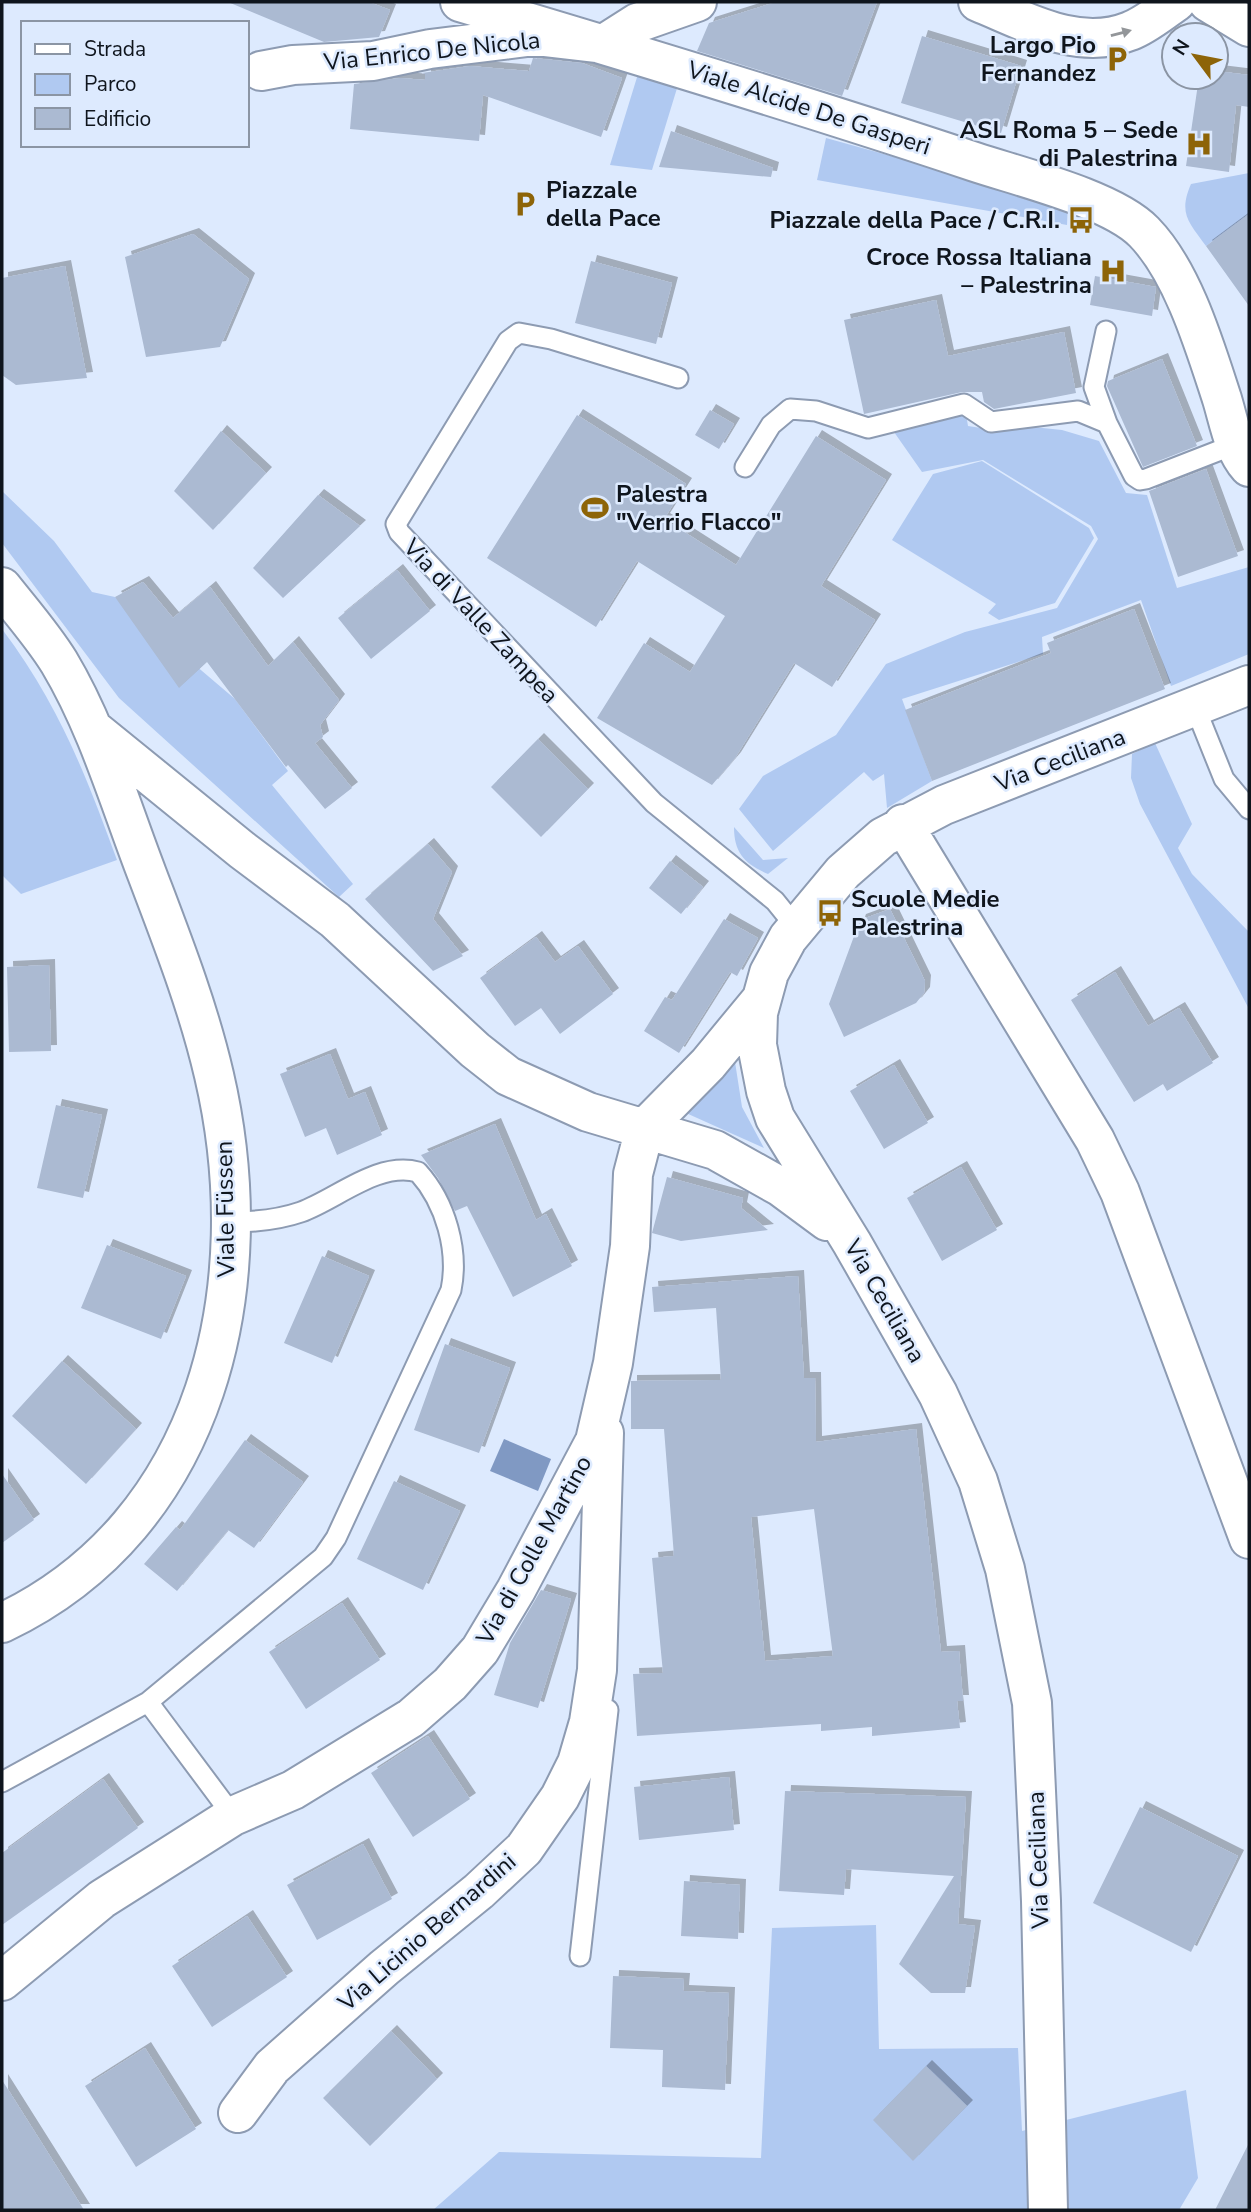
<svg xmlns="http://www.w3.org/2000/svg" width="1251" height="2212" font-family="'Nunito Sans',sans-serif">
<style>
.green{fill:#b0c9f1}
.water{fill:#8099c3}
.building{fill:#abbad2;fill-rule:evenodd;filter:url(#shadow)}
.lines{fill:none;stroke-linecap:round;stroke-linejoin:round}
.service-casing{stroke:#8d9bb2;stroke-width:23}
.minor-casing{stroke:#8d9bb2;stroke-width:42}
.service{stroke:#fff;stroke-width:19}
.minor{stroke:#fff;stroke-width:38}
.oneway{fill:#939699}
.labels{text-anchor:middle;stroke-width:5;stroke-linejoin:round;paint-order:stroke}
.poi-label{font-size:24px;font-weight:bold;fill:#0f151d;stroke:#ddeafe;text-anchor:end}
.street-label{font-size:24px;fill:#0f151d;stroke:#ddeafe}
</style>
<defs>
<filter id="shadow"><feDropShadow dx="6" dy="-6" stdDeviation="0" flood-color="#0004"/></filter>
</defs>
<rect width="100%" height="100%" fill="#ddeafe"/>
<path class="green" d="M638 74 678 85 652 170 610 165Z
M826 138 1068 205 1067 225 817 180Z
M1249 173V224L1244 218 1206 246C1189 222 1178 214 1191 184Z
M966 414 968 426 994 430 1014 425 1062 430 1099 441 1126 493 1147 495 1177 588 1249 567V654L1171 686 1141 600 1042 637 1043 654 902 699 932 781 887 808 884 774 873 781 864 772 773 851 739 809 763 776 836 735 886 664 965 632 1057 608 1098 539 1091 526 983 460 922 472 894 432Z
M982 461 1089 528 1094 538 1055 603 999 620 988 613 996 604 892 540 933 474Z
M2 491 54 541 92 592 115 597 235 699 288 771 272 785 353 884 339 897 119 698 2 543Z
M2 629C59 705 85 773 117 860L21 894 2 875Z
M1155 743 1192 824 1178 848 1192 874 1249 932V1009L1140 804 1131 778 1132 754Z
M734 827 763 860 788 858 768 874C745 864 734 853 734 827Z
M735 1062 742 1107 764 1148 686 1113Z
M876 1925 879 2049 1018 2048 1022 2131 1186 2090 1198 2178 1179 2210H433L499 2152 761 2158 772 1928Z"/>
<path class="water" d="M504 1439 551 1459 538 1491 490 1471Z"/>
<path class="building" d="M228 2H369L390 10 379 37 324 42Z
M776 2H877L842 96 697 51 709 23Z
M922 36 1021 66 1001 133 901 103Z
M533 58 582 63 622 78 601 137 483 95 479 141 350 129 354 84 400 78 425 80V74L422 73 470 66 529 71Z
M1216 71 1249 75V107L1236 105 1229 172 1186 166 1199 77H1216Z
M671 131 773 168 771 177 659 167Z
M1249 214V306L1206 246Z
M193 234 249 279 220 347 146 357 125 257Z
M591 261 672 283 656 344 575 323Z
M65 266 87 378 16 385 2 375V278Z
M1095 276 1156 287 1152 316 1090 305Z
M936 300 948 356 1064 332 1076 393 994 409 984 402 982 392H962L864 414 844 320Z
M1162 359 1197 446 1143 467 1107 386 1108 381Z
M710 410 734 424 719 449 695 435Z
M577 415 686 484 664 519 736 565 816 436 886 480 821 586 875 620 832 687 794 663 735 758 712 785 597 718 644 643 690 672 725 616 637 561 596 627 487 558Z
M221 431 266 473 213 530 174 491Z
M1206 469 1238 556 1178 577 1149 491Z
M318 495 360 526 283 598 253 568Z
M397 570 430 611 371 659 338 618Z
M143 582 173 618 210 587 268 666 293 642 339 700 320 725 323 737 315 743 352 788 325 809 288 765 286 767 207 662 179 688 115 597Z
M1134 609 1165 689 932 781 905 710 1051 653 1047 643Z
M538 739 588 789 541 837 491 787Z
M428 844 452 872 433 919 463 956 433 971 365 899Z
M670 861 703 887 681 914 649 888Z
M890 909 925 981 924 993 916 1003 844 1037 829 1004 860 920Z
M724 919 758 938 737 976 730 972 679 1053 644 1031 665 997 672 1000Z
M536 937 555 962 578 946 613 994 560 1034 541 1008 515 1026 480 978Z
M49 965 51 1051 9 1052 7 967Z
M1115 972 1148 1026 1179 1008 1213 1063 1167 1091 1163 1084 1134 1102 1071 1000Z
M330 1054 348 1099 365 1092 382 1135 337 1155 326 1128 305 1137 280 1074Z
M894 1065 928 1123 884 1149 850 1091Z
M56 1105 102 1115 83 1198 37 1188Z
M495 1124 536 1220 546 1214 572 1266 513 1297 467 1206 455 1211 438 1178 421 1155Z
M961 1167 997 1230 942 1261 907 1198Z
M667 1177 743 1198 741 1208 768 1230 681 1241 652 1233Z
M107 1245 186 1276 161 1339 81 1308Z
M322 1256 369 1276 332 1363 284 1343Z
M798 1276 804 1378H815L816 1442 916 1429 941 1652 959 1651 963 1701H957L960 1728 872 1736V1727L821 1731V1724L637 1736 633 1674 663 1673 652 1558 674 1556 664 1429H631V1381L721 1380 716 1308 654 1312 652 1287ZM814 1509 833 1656 765 1661 751 1517Z
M445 1344 510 1368 479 1453 414 1430Z
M62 1361 136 1429 86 1484 12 1416Z
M245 1440 303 1482 254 1548 228 1530 177 1591 144 1564 176 1527 180 1530Z
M2 1474 34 1520 2 1543Z
M394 1481 460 1511 423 1590 357 1559Z
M541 1590 571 1599 538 1708 494 1695 510 1643Z
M342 1603 380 1660 306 1709 269 1652Z
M428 1736 470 1799 413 1837 371 1773Z
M729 1777 734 1830 639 1840 634 1787Z
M103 1779 138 1828 2 1925V1853Z
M785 1791 966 1797 958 1924 975 1926 965 1993H931L899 1964 954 1876 846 1869 844 1895 779 1891Z
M1140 1807 1238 1856 1191 1952 1093 1903Z
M363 1844 392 1899 317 1940 287 1885Z
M684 1881 740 1885 738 1939 681 1936Z
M247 1916 287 1977 212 2027 172 1966Z
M613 1976 684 1979 683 1991 729 1993 725 2090 662 2087 663 2050 610 2048Z
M391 2031 437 2079 370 2146 323 2098Z
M145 2048 196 2129 136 2167 85 2086Z
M926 2066 967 2106 913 2161 873 2120Z
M2 2080 84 2210H2Z
M1249 2143V2210H1215Z"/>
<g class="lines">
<defs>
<path id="service" d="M1106 331 1094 387 1107 423 1134 476 1140 480 1146 479 1236 444
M678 378 551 339 519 333 508 341 396 524 399 532 654 803 775 901 796 927
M745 467 771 425 790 409 816 411 868 428 964 404 991 422 1078 411 1107 423
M1195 707 1224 779 1249 809
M148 1702 233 1816
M2 1782 148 1702 323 1557 336 1538 451 1290C459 1251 446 1203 418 1172 378 1161 337 1199 301 1212 278 1220 255 1222 231 1222
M580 1956 608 1710"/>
<path id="minor" d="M460 2C632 53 804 105 975 162 1020 177 1112 199 1144 232 1183 272 1205 347 1222 399 1229 422 1233 449 1249 467
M978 2C1025 21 1078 52 1130 31 1146 25 1161 12 1176 2
M1208 2 1249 27
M261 71 293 65 373 61 430 49 535 36 604 44 637 23 697 2
M2 587C21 611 43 636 59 662 98 727 120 804 147 874 172 940 198 1006 214 1075 263 1285 210 1524 2 1623
M93 729 242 850 335 920 475 1050 508 1076 588 1112 715 1150 781 1187 827 1221
M903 824 1095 1140 1120 1192 1249 1539
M2 1981 102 1899 233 1816 293 1790 411 1718 450 1684 480 1650 516 1590 595 1441 613 1363 630 1246 633 1174 645 1128 708 1064 760 1001
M238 2113 272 2067 384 1968 479 1891 524 1849 560 1797 577 1763 589 1722 597 1670 604 1433
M1048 2210 1041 1901 1032 1703 1005 1569 978 1481 938 1394 852 1243 775 1118 766 1091 757 1045 758 1013 769 973 788 938 843 872 883 837 944 805 1249 685"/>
</defs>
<use href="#service" class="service-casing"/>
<use href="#minor" class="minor-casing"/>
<use href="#service" class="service"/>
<use href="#minor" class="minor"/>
</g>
<defs><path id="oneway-solid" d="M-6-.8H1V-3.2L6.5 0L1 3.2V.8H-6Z" transform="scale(1.75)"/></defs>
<use class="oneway" href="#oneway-solid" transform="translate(1121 33) rotate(-15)"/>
<defs>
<symbol id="parking-bare" viewBox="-9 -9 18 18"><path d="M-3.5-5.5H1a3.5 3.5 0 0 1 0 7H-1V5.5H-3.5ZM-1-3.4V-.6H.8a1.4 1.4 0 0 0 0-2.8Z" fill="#8d6408" stroke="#ddeafe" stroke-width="2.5" paint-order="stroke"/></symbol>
<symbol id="hospital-bare" viewBox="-9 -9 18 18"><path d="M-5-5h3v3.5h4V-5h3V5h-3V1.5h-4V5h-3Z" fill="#8d6408" stroke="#ddeafe" stroke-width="2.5" paint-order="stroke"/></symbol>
<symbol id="bus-bare" viewBox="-9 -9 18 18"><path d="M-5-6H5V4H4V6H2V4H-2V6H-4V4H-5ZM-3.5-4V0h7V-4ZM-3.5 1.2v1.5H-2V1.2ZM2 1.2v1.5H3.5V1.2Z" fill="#8d6408" stroke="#ddeafe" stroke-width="2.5" paint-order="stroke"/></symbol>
<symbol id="stadium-bare" viewBox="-9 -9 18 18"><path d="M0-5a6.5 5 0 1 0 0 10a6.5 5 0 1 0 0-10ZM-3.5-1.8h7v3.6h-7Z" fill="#8d6408" stroke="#ddeafe" stroke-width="2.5" paint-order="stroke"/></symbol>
</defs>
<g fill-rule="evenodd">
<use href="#parking-bare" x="1098" y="40" width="38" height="38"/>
<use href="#hospital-bare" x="1180" y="125" width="38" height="38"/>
<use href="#parking-bare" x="506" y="185" width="38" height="38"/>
<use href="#bus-bare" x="1062" y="201" width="38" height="38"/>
<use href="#hospital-bare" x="1094" y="252" width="38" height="38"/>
<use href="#stadium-bare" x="576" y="489" width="38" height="38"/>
<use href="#bus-bare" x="811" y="894" width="38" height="38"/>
</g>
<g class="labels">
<g class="poi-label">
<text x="1096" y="53">Largo Pio<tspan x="1096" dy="28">Fernandez</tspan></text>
<text x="1178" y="138">ASL Roma 5 – Sede<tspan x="1178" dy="28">di Palestrina</tspan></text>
<text x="546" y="198" text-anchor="start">Piazzale<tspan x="546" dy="28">della Pace</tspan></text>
<text x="1060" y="228">Piazzale della Pace / C.R.I.</text>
<text x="1092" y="265">Croce Rossa Italiana<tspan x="1092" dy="28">– Palestrina</tspan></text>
<text x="616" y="502" text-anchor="start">Palestra<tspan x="616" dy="28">"Verrio Flacco"</tspan></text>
<text x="851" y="907" text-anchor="start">Scuole Medie<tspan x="851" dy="28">Palestrina</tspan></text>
</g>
<g class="street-label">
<text transform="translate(432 51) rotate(-6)" y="8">Via Enrico De Nicola</text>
<text transform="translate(809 108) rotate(18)" y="8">Viale Alcide De Gasperi</text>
<text transform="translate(481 621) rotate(47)" y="8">Via di Valle Zampea</text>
<text transform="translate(1060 760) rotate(-21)" y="8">Via Ceciliana</text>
<text transform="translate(225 1209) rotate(-91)" y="8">Viale Füssen</text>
<text transform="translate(885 1301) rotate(60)" y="8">Via Ceciliana</text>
<text transform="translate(534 1550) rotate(-61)" y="8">Via di Colle Martino</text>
<text transform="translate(1038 1860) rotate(-92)" y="8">Via Ceciliana</text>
<text transform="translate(427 1932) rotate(-41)" y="8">Via Licinio Bernardini</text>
</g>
</g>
<rect width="1251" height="2212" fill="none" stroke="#0f151d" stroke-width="7"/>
<rect x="21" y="21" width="228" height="126" fill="#ddeafe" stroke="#8b95a4" stroke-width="2"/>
<rect x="35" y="44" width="35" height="10" fill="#ffffff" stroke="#8b95a4" stroke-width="2"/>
<text x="84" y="56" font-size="21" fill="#0f151d">Strada</text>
<rect x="35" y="74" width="35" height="21" fill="#b0c9f1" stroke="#8b95a4" stroke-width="2"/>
<text x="84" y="91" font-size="21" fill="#0f151d">Parco</text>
<rect x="35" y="108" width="35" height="21" fill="#abbad2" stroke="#8b95a4" stroke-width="2"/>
<text x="84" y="126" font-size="21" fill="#0f151d">Edificio</text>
<g transform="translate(1195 56) rotate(302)"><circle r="33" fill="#ddeafe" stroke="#8b95a4" stroke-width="2"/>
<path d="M0-5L12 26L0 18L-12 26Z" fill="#8d6408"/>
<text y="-10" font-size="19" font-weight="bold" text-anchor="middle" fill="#0f151d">N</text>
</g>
</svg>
